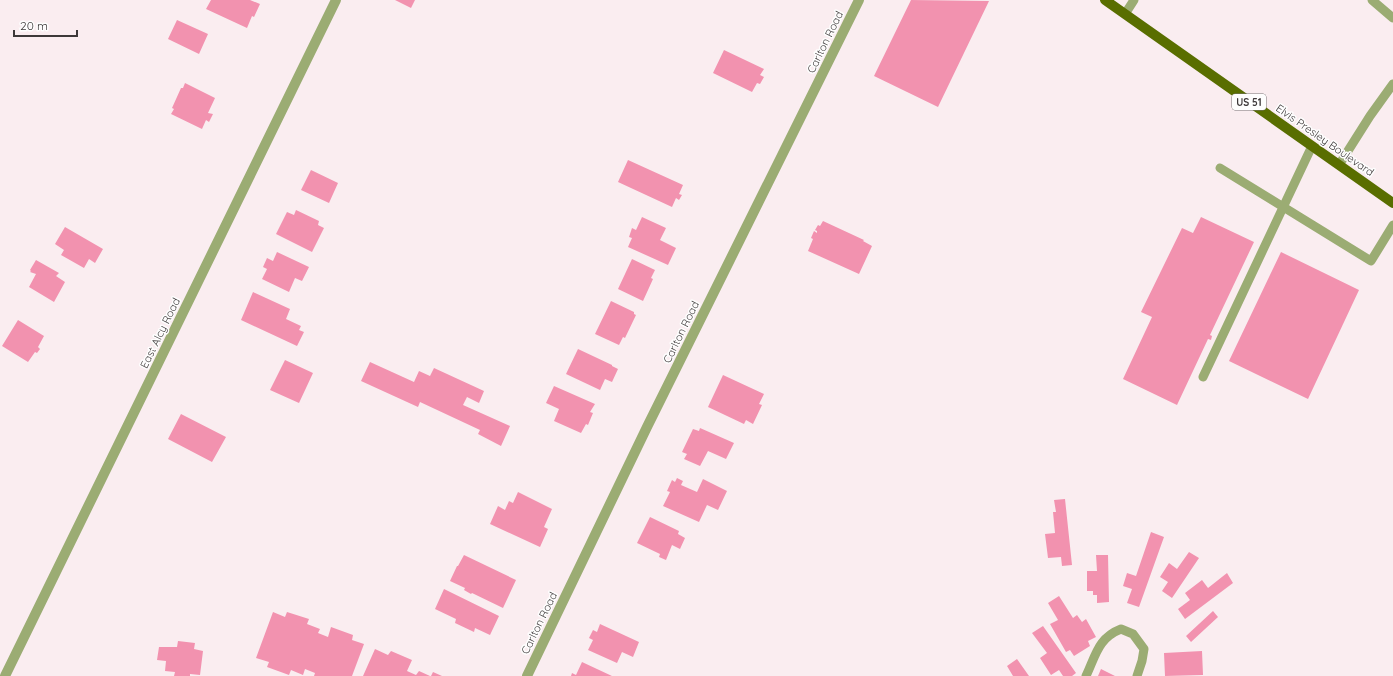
<svg xmlns="http://www.w3.org/2000/svg" width="1393" height="676" font-family="Quicksand,sans-serif">
<style>
.building{fill:#f292af}
.lines{fill:none;stroke-linecap:round;stroke-linejoin:round}
.service{stroke:#9bac73;stroke-width:9}
.minor{stroke:#9bac73;stroke-width:10}
.tertiary{stroke:#9bac73;stroke-width:10}
.primary{stroke:#596e00;stroke-width:10}
.labels{text-anchor:middle;stroke-width:3;stroke-linejoin:round;paint-order:stroke}
.shield{fill:#fefefe;stroke:#777374;stroke-width:1}
.shield-label{font-size:10px;font-weight:bold;fill:#3d3839}
.street-label{font-size:11px;fill:#3d3839;stroke:#fefefe}
</style>
<rect width="100%" height="100%" fill="#faedf0"/>
<path class="building" d="M211 0H250L260 4 254 17 252 16 247 28 206 9Z
M395 0H415L411 8Z
M911 0 989 1 938 107 874 76Z
M177 20 208 34 199 54 168 39Z
M724 50 764 69 760 75 764 77 760 84 757 83 752 92 713 73Z
M185 83 215 98 208 113 213 114 209 122 206 120 202 129 171 114 174 109 172 108 181 88H183Z
M628 160 683 185 679 194 682 195 679 200 676 198 672 207 618 182Z
M311 170 338 183 329 203 301 190Z
M296 210 319 221 318 225 324 228 312 252 276 234 287 212 294 215Z
M642 217 666 228 660 240 676 248 668 265 628 247 632 238 629 237 632 228 636 230Z
M1201 217 1254 242 1210 335 1212 336 1211 340 1208 339 1177 405 1123 379 1152 317 1141 312 1182 228 1193 233Z
M823 221 864 240 863 241 872 246 859 274 808 251 813 239 811 238 814 231 817 233V231L815 230 818 225 820 226Z
M65 227 103 249 95 263 89 259 84 268 61 255 64 250 55 244Z
M277 252 309 267 302 281 295 278 289 292 262 279 267 269 263 267 267 258 273 261Z
M1281 252 1359 290 1308 399 1229 361Z
M632 259 655 270 651 278 653 279 643 301 618 289Z
M36 260 59 273 56 276 65 282 54 302 29 287 36 274 30 272 31 271 30 270Z
M253 292 290 309 286 319 301 326 299 330 304 332 297 346 241 320Z
M611 301 634 312V314L636 315 625 338 623 337 619 345 595 334Z
M18 320 44 336 38 347 40 349 37 353 35 352 28 362 2 346Z
M578 349 612 365V366L618 369 612 382 605 379 600 390 566 374Z
M285 360 313 373 299 403 270 390Z
M370 362 414 382 419 371 430 376 434 368 484 391 479 403 467 397 463 405 510 426 501 446 478 434 480 430 420 402 418 407 361 381Z
M723 375 764 394 759 404 762 405 753 424 746 420 744 424 708 407Z
M554 386 595 404 590 412 593 413 588 425 586 424 581 433 554 421 559 409 546 403Z
M181 414 226 437 212 462 168 439Z
M700 428 734 443 726 459 708 451 700 466 684 459 687 454 682 452 693 429 699 431Z
M677 478 683 481 681 485 697 492 703 479 727 491 718 510 707 505 699 522 663 506 670 492 667 491 672 480 675 482Z
M518 492 552 509 544 527 548 529 540 547 490 524 498 506 505 510 509 501 513 503Z
M1065 499 1072 565 1062 566 1061 557 1048 558 1045 534 1055 533 1053 512H1056L1054 500Z
M650 517 679 531 678 534 685 538 680 549 672 545 666 560 659 557 660 554 637 543Z
M1151 532 1164 537 1139 607 1127 603 1132 589 1123 586 1127 573 1136 576Z
M1189 552 1199 558 1172 598 1162 591 1168 582 1160 577 1169 563 1177 569Z
M464 555 516 580 503 608 472 593 471 594 464 590 465 588 450 581 457 566H458Z
M1096 555H1108L1109 602 1097 603V595H1093V591H1087V571H1097Z
M1227 573 1233 583 1185 619 1178 609 1190 600 1185 593 1202 580 1208 588Z
M444 589 499 616 490 635 475 628 474 632 455 623 456 619 435 609Z
M1059 596 1073 618 1077 615 1082 622 1086 619 1096 637 1088 641 1090 646 1074 656 1070 650 1066 652 1050 624 1058 620 1048 603Z
M1213 611 1218 617 1191 642 1186 636Z
M273 612 285 617 287 612 309 619 307 624 320 629 318 633 328 637 331 627 353 635 352 640 364 644 352 676H314L315 673 305 669 303 675 291 670 289 675 267 667 269 662 256 658Z
M600 624 639 642 633 657 622 652 617 663 588 650 593 640 589 638 593 630 597 632Z
M1043 626 1076 673 1072 676H1063L1059 670 1051 675 1040 658 1047 653 1032 633Z
M178 641 195 643 194 649 203 651 200 675 190 674V676H174L175 672 165 671 166 661 157 660 159 647H177Z
M375 649 388 655 391 651 412 660 407 671 416 675 419 671 430 676H363Z
M1202 651 1203 675 1165 676 1164 653Z
M1017 659 1029 676H1013L1007 666Z
M582 662 612 676H571L572 673 576 675Z
M1101 669 1115 676H1098Z
M433 672 442 676H431Z"/>
<g class="lines">
<path class="service" d="M1372 0 1393 18
M1125 14 1134 0
M1339 165 1370 116 1393 84
M1220 168 1371 261 1393 225
M1203 377 1312 146
M1086 676C1096 655 1098 638 1121 629L1133 634 1144 649 1142 661 1137 676"/>
<path class="minor" d="M527 676 647 427 859 0"/>
<path class="tertiary" d="M5 676 336 0"/>
<path class="primary" d="M1105 0 1393 203"/>
</g>
<g class="labels">
<rect class="shield" x="1232" y="94" width="34" height="16" rx="3"/>
<g class="shield-label">
<text x="1249" y="106">US 51</text>
</g>
<g class="street-label">
<text transform="translate(825 42) rotate(-64)" y="4">Carlton Road</text>
<text transform="translate(1325 140) rotate(35)" y="4">Elvis Presley Boulevard</text>
<text transform="translate(681 332) rotate(-64)" y="4">Carlton Road</text>
<text transform="translate(160 333) rotate(-64)" y="4">East Alcy Road</text>
<text transform="translate(539 623) rotate(-64)" y="4">Carlton Road</text>
</g>
</g>
<path d="M14 30v6h63v-6" fill="none" stroke="#3d3839" stroke-width="2"/>
<text x="20" y="30" font-size="12" fill="#3d3839" stroke="#fefefe" stroke-width="3" paint-order="stroke">20 m</text>
</svg>
